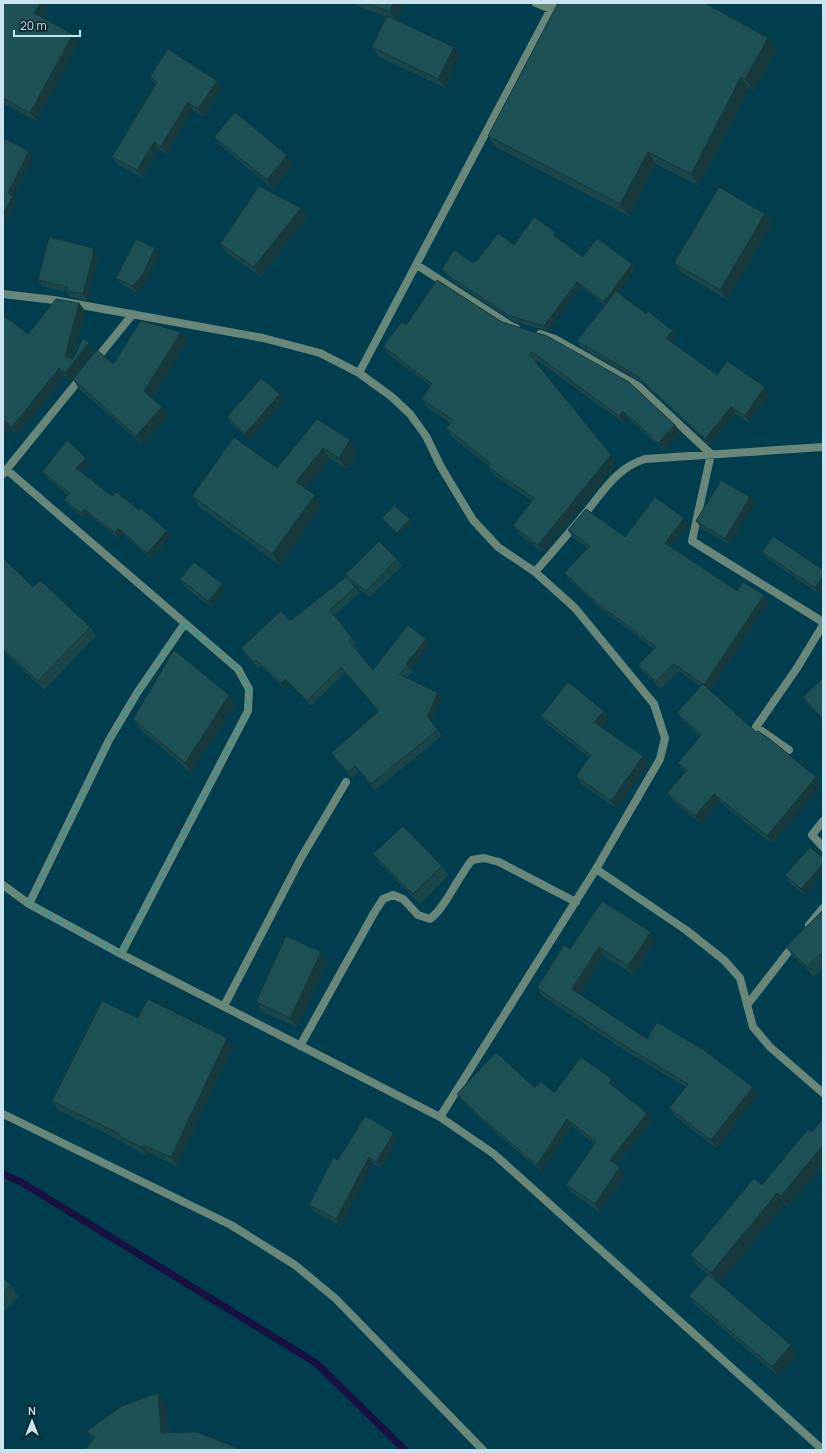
<svg xmlns="http://www.w3.org/2000/svg" width="826" height="1453" font-family="Manrope,sans-serif">
<style>
.lines{fill:none;stroke-linecap:round;stroke-linejoin:round}
.stream{stroke:#191042;stroke-width:7}
.street{stroke:#688779;stroke-width:8}
.wall{fill:#1a464a}
.shaded-wall{fill:#15393c}
.building{fill:#1e5156;stroke:#15393c}
.marked{fill:none;stroke:#3e928e;stroke-width:3;stroke-dasharray:8 5;stroke-linejoin:round}
</style>
<rect width="100%" height="100%" fill="#003d4f"/>
<g class="lines">
<path class="stream" d="M3 1174 21 1182 316 1363 405 1450"/>
<path class="street" d="M536 3 551 9
M554 3 359 373 392 397 410 414 426 436 441 467 473 520 498 547 535 572 575 608 654 704 665 738 660 759 596 869
M417 265 511 326 516 328
M3 294 54 300 263 338 320 353 359 373
M540 334 555 339 638 386 711 454 692 541 823 622
M94 362 132 315
M7 470 238 669 249 689 248 711 121 954
M3 474 83 375
M535 572C552 552 570 532 587 511 604 490 618 467 645 459L823 447
M789 750 756 727 797 668 823 625
M823 821 812 835 823 847
M3 885 29 904 121 954 440 1117 494 1154 823 1450
M29 904 109 740 137 693 185 623
M809 925 823 908
M747 1005 796 942
M224 1006 301 858 346 782
M300 1046 374 913 383 899 393 895 403 899 418 915 430 919C445 908 458 877 472 860L484 858 499 862 576 902
M3 1114 231 1225 295 1265 336 1299 483 1450
M440 1117 596 869 686 930 724 960 740 978 753 1027 770 1047 823 1093"/>
</g>
<path class="wall" d="M3 3H47L50 7 43 18 73 34 79 42 37 121 3 104Z
M350 3H404L397 20 460 57 445 88 379 57 372 47 386 17Z
M777 50 754 91 750 89 699 186 656 164 629 216 497 148 488 136Z
M150 77 217 81 222 89 204 117 193 110 167 154 159 150 143 178 118 165 112 157 155 85Z
M214 137 287 155 294 164 273 189 221 146Z
M301 208 307 218 261 277 227 253 220 244Z
M765 214 772 224 727 300 681 272 674 263Z
M559 237 557 239 583 257 632 264 635 270 618 293 646 314 673 331 677 337 672 343 717 375 769 394 749 423 736 414 710 445 642 382 581 348 577 341 605 305 581 287 548 331 513 321 449 279 442 269 476 262 514 245Z
M155 248 160 255 147 281 137 293 121 284 116 278Z
M98 254V262L88 301 70 297 66 292 42 286 38 280Z
M79 303 85 311 73 359 95 352 113 364 188 341 152 398 168 416 143 445 79 389 73 379 71 381 65 376 18 435 11 429 3 438V310L7 316 6 317 28 334Z
M502 322 675 425 681 433 664 451 629 419 625 424 538 361 536 363 611 455 617 464 544 553 519 534 513 526 532 501 494 475 488 467 489 466 452 437 446 428 450 423 428 408 422 399 431 386 389 355 383 346 406 325Z
M285 400 250 440 231 424 227 417Z
M317 419 358 452 347 469 330 459 307 489 315 495 322 506 280 565 199 507 192 496 277 468Z
M86 458 90 464 82 472 112 496 167 531 171 537 151 559 123 534 119 539 89 515 85 519 69 506 64 500 68 495 47 478 42 472Z
M750 497 755 503 730 545 701 528 696 521Z
M382 518 412 522 399 536 384 521Z
M684 518 688 524 671 547 737 591 769 602 710 691 756 732 816 777 822 785 772 844 720 802 701 824 673 801 667 793 685 772 678 763 700 737 683 721 677 713 701 687 679 671 661 689 643 672 638 665 654 649 602 610 569 580 564 573 588 548 572 537 568 530 625 537Z
M762 552 823 570V589L819 594 767 558Z
M3 558 33 587 90 627 96 636 44 690 3 651Z
M397 559 402 566 370 597 352 583 359 593 335 615 356 644 353 646 373 670 426 639 430 645 411 670 412 672 406 678 438 693 442 699 431 721 442 736 375 790 359 771 352 778 335 759 331 753 378 711 345 673 311 706 290 684 285 689 261 666 258 668 245 654 241 648 290 621 346 577 345 575Z
M180 579 222 584 226 590 212 608 184 586Z
M823 678V720L807 703 803 697Z
M229 695 236 704 191 773 139 728 133 719Z
M541 716 610 719 602 728 649 764 617 809 581 784 576 776 589 757 547 724Z
M373 854 442 866 449 875 420 904 380 864Z
M823 858V875L805 895 789 882 785 875Z
M823 910V967L814 977 793 956 786 947Z
M656 940 634 975 604 956 580 994 647 1039 758 1095 717 1149 675 1116 669 1108 686 1087 627 1052 542 996 537 988 570 949Z
M328 961 297 1027 262 1012 256 1002Z
M138 1018 233 1047 177 1166 149 1153 147 1156 125 1144 123 1142 58 1110 52 1101Z
M617 1087 616 1089 652 1121 617 1165 626 1175 600 1212 571 1192 566 1185 594 1144 572 1126 542 1172 489 1127 462 1101 457 1094 535 1088 554 1093Z
M823 1119V1165L789 1207 785 1204 719 1284 797 1355 778 1376 695 1305 689 1296 707 1274 697 1266 690 1255 762 1185 812 1132Z
M394 1133 398 1140 381 1168 373 1164 341 1226 313 1211 309 1205 338 1160Z
M3 1278 11 1285 19 1297 3 1312Z
M158 1393 166 1405 169 1433 93 1439 87 1431Z"/>
<path class="shaded-wall" d="M41 3H47L50 7 40 22 34 13Z
M393 3H404L397 21 390 12Z
M73 34 79 42 37 121 30 113Z
M768 38 777 50 754 91 745 79Z
M454 47 460 57 445 88 438 79Z
M741 77 750 89 699 186 691 174Z
M217 81 222 89 204 117 198 109Z
M188 102 193 110 167 154 161 146Z
M154 142 159 150 143 178 137 170Z
M29 151 34 157 14 198 17 202 3 228V213L8 193Z
M648 152 656 164 629 216 620 204Z
M287 155 294 164 273 189 267 180Z
M301 208 307 218 261 277 254 267Z
M765 214 772 224 727 300 720 290Z
M555 232 559 237 556 240 553 235Z
M93 248 98 254V262L88 301 83 294Z
M155 248 160 255 147 281 137 293 133 286Z
M632 264 635 270 608 307 604 302Z
M577 282 581 287 548 331 544 326Z
M79 303 85 311 71 365 65 357Z
M3 310 7 316 5 320 3 317Z
M673 331 677 337 671 345 666 338Z
M181 332 188 341 151 401 144 391Z
M89 343 95 352 71 381 65 373Z
M59 368 65 376 18 435 12 427Z
M765 387 769 394 749 423 745 416Z
M280 394 285 400 250 440 245 434Z
M162 407 168 416 143 445 136 436Z
M731 407 736 414 710 445 705 439Z
M623 411 629 419 625 424 619 416Z
M5 421 11 429 3 438V423Z
M675 425 681 433 664 451 658 443Z
M350 440 358 452 347 469 339 458Z
M323 448 330 459 304 493 296 482Z
M611 455 617 464 544 553 538 545Z
M86 458 90 464 81 474 76 468Z
M315 495 322 506 280 565 272 554Z
M750 497 755 503 730 545 725 539Z
M84 509 89 515 85 519 81 513Z
M684 518 688 524 670 549 665 543Z
M410 519 412 522 399 536 397 533Z
M118 528 123 534 119 539 115 533Z
M167 531 171 537 151 559 147 553Z
M823 576V589L819 594 815 588Z
M222 584 226 590 212 608 208 601Z
M764 595 769 602 709 693 704 686Z
M426 639 430 645 411 670 406 664Z
M285 679 290 684 285 689 281 683Z
M438 693 442 699 431 722 427 716Z
M229 695 236 704 191 773 185 763Z
M604 711 610 719 600 730 594 722Z
M643 756 649 764 617 809 611 801Z
M816 777 822 785 772 844 767 836Z
M714 794 720 802 701 824 695 816Z
M823 864V875L805 895 801 889Z
M651 932 656 940 634 975 628 966Z
M599 947 604 956 578 998 572 989Z
M321 952 328 961 297 1027 290 1018Z
M227 1038 233 1047 177 1166 171 1157Z
M612 1079 617 1087 614 1091 609 1083Z
M753 1087 758 1095 717 1149 711 1140Z
M647 1113 652 1121 615 1167 610 1160Z
M567 1119 572 1126 542 1172 537 1165Z
M394 1133 398 1140 381 1168 376 1162Z
M143 1145 149 1153 147 1156 141 1147Z
M823 1145V1165L789 1207 781 1196Z
M369 1157 373 1164 341 1226 336 1219Z
M620 1167 626 1175 600 1212 595 1204Z
M777 1193 785 1204 719 1284 711 1273Z
M791 1345 797 1355 778 1376 772 1367Z
M158 1393 166 1405 170 1445 161 1433Z"/>
<path class="building" d="M3 3H41L34 13 73 34 30 113 3 98Z
M368 3H393L390 12Z
M558 3H705L768 38 745 79 741 77 691 174 648 152 620 204 488 136Z
M387 16 454 47 438 79 372 47Z
M168 49 217 81 198 109 188 102 161 146 154 142 137 170 112 157 157 82 150 77Z
M235 112 287 155 267 180 214 137Z
M3 138 29 151 8 193 13 196 3 213Z
M259 186 301 208 254 267 220 244Z
M719 187 765 214 720 290 674 263Z
M534 217 555 232 553 235 583 257 597 238 632 264 604 302 577 282 544 326 510 316 446 274 447 272 442 269 454 250 473 263 474 261 476 262 498 233 514 245Z
M49 237 93 248V255L83 294 65 291 68 287 38 280Z
M136 239 155 248 143 274 133 286 116 278Z
M437 280 502 322 547 336 629 382 675 425 658 443 623 411 619 416 532 352 530 355 611 455 538 545 513 526 534 498 488 467 490 463 446 428 453 420 422 399 432 384 383 346 402 322 406 325Z
M616 291 646 314 648 311 673 331 666 338 717 375 727 361 765 387 745 416 731 407 705 439 637 376 577 341Z
M56 299 79 303 65 357 73 359 83 338 89 343 65 373 59 368 12 427 5 421 3 423V315L28 334Z
M141 321 181 332 144 391 162 407 136 436 73 379 97 350 113 364Z
M261 378 280 394 245 434 227 417Z
M317 419 350 440 339 458 323 448 296 482 315 495 272 554 192 496 234 437 277 468Z
M67 440 86 458 76 468 112 496 116 492 139 510 141 508 167 531 147 553 118 528 115 533 84 509 81 513 64 500 70 493 42 472Z
M721 480 750 497 725 539 696 521Z
M655 497 684 518 665 543 737 591 743 582 764 595 704 685 674 664 656 682 638 665 656 647 597 603 564 573 590 546 568 530 586 509 625 537Z
M394 505 410 519 397 533 382 518Z
M773 536 823 570V576L815 588 762 552Z
M379 541 397 559 366 591 345 575Z
M3 558 33 587 40 580 90 627 38 681 3 649Z
M194 562 222 584 208 601 180 579Z
M346 577 355 587 330 610 352 638 349 641 373 670 408 625 426 639 406 664 408 666 399 674 438 693 427 716 438 730 371 784 355 766 348 772 331 753 379 711 341 667 307 701 285 679 281 683 256 660 254 662 241 648 281 611 290 621Z
M174 650 229 695 185 763 133 719Z
M823 678V715L821 717 803 697Z
M568 682 604 711 594 722 643 756 611 801 576 776 591 755 541 716Z
M703 684 756 732 758 731 771 740 816 777 767 836 714 794 695 816 667 793 687 770 678 763 701 735 677 713Z
M403 826 442 866 413 894 373 854Z
M810 847 823 858V864L801 889 785 875Z
M602 901 651 932 628 966 599 947 572 989 647 1039 657 1022 705 1051 753 1087 711 1140 669 1108 688 1084 622 1044 537 988 564 945 570 949Z
M823 910V951L807 967 786 947Z
M286 936 321 952 290 1018 256 1002Z
M148 999 227 1038 171 1157 143 1145 141 1147 119 1136 120 1134 52 1101 102 1001 138 1018Z
M496 1052 535 1088 541 1081 554 1093 581 1057 612 1079 609 1083 647 1113 610 1160 620 1167 595 1204 566 1185 596 1142 567 1119 537 1165 484 1120 457 1094Z
M365 1116 394 1133 376 1162 369 1157 336 1219 309 1205 333 1158 338 1160Z
M823 1119V1145L781 1196 777 1193 711 1273 690 1255 754 1178 762 1185 808 1129 812 1132Z
M708 1274 791 1345 772 1367 689 1296Z
M3 1278 11 1285 3 1292Z
M158 1393 161 1433 196 1432 228 1444 241 1450H85L95 1437 87 1431 122 1406Z"/>
<path class="marked" d="M185 623 238 669 249 689 248 711 121 954 29 904 109 740 137 693Z"/>
<rect width="826" height="1453" fill="none" stroke="#c9e4ef" stroke-width="8"/>
<g transform="translate(32 1421)" stroke="#0b2129" stroke-width="3" paint-order="stroke">
<path d="M0-3L7 15L0 10L-7 15Z" fill="#c9e4ef"/>
<text y="-6" font-size="11" font-weight="bold" text-anchor="middle" fill="#c9e4ef">N</text>
</g>
<path d="M14 30v6h66v-6" fill="none" stroke="#c9e4ef" stroke-width="2"/>
<text x="20" y="30" font-size="12" fill="#c9e4ef" stroke="#0b2129" stroke-width="3" paint-order="stroke">20 m</text>
</svg>
